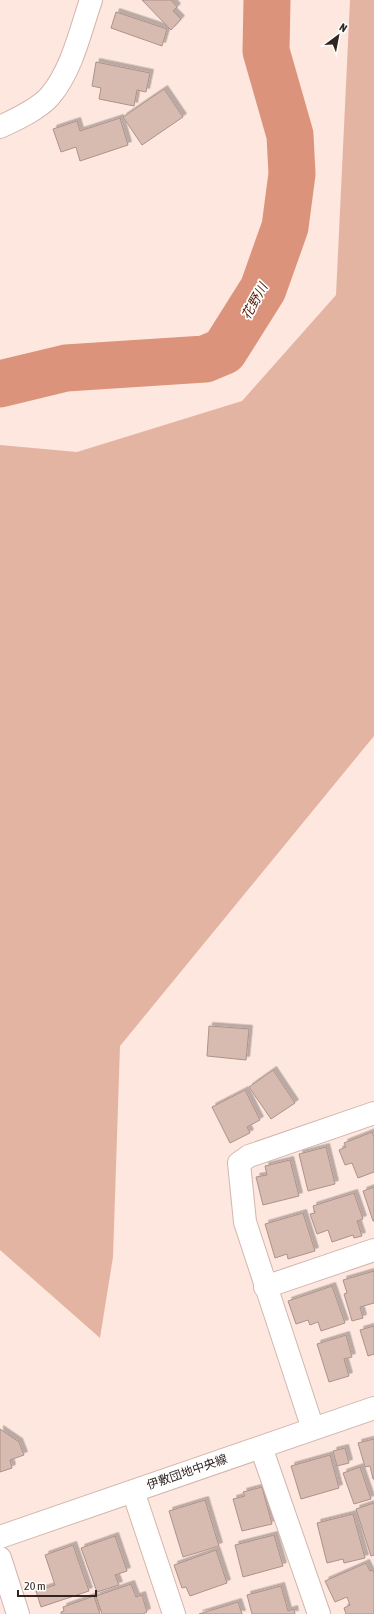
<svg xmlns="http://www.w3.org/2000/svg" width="374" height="1614" font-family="'Asap Condensed','Noto Sans JP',sans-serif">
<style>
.green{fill:#e4b4a3}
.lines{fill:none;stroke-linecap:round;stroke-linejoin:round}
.river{stroke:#db947b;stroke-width:47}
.building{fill:#d7bbb1;stroke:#ad9289;filter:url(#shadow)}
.minor-casing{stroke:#d2b6ad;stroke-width:24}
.minor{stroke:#fff;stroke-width:22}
.labels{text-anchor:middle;stroke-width:3.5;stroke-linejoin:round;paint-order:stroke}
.street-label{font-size:12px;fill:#302521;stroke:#fff}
.water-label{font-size:13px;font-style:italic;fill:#581900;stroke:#fff}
</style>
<defs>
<filter id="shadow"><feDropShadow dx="3.5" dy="-3.5" stdDeviation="0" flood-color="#0004"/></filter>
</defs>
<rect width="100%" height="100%" fill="#fee7df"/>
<path class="green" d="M350 0H374V736L120 1046 113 1257 100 1338 0 1250V445L77 452 242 401 336 295Z"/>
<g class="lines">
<path class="river" d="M0 384 66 368 205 359 224 351 263 289 285 227 292 174 290 135 266 51 267 0"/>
</g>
<path class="building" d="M142 0H171L177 7 173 11 181 19 171 30Z
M116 12 167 29 162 46 111 28Z
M96 62 150 73 146 92 137 90 134 106 99 99 101 88 92 86Z
M164 89 183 117 142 145 123 117Z
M120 118 128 145 80 161 76 147 61 152 53 129 77 121 80 131Z
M209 1026 249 1029 246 1060 207 1056Z
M273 1070 295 1103 271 1119 249 1087Z
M245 1090 260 1120 247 1127 250 1133 230 1143 212 1107Z
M372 1132 374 1137V1172L358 1178 352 1163 345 1165 339 1150 346 1147 344 1143Z
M326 1147 335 1184 308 1191 299 1154Z
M290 1160 299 1196 263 1205 256 1177 267 1175 265 1166Z
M374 1187V1221H373L363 1191Z
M354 1193 363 1219 357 1221 362 1236 354 1238 353 1235 332 1242 328 1230 317 1234 310 1214 315 1213 313 1206Z
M303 1213 315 1251 288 1259 287 1254 275 1258 265 1224Z
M374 1271V1303L360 1307 363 1318 352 1321 344 1294 347 1293 343 1280Z
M332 1286 345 1323 321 1331 318 1322 310 1325 308 1320 296 1324 288 1301Z
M374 1326V1354L368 1356 360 1330Z
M346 1335 352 1357 344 1359 349 1376 329 1382 317 1344Z
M0 1429 19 1442 24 1455 10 1460 12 1468 0 1472Z
M374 1439V1479H373L370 1466 365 1467 358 1443Z
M345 1448 349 1463 337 1466 333 1451Z
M330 1455 339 1488 301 1499 291 1466Z
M360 1467 371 1499 354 1504 343 1473Z
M262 1487 272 1524 242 1531 233 1499 245 1496 243 1492Z
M205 1500 219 1546 183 1557 169 1511Z
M374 1503V1555L371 1556 356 1509Z
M353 1514 365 1558 344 1563 343 1559 327 1563 317 1523Z
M274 1535 283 1566 243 1577 235 1545Z
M115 1536 127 1571 115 1575 119 1585 97 1592 81 1548Z
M73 1545 89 1591 41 1607 36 1591 55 1585 45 1555Z
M216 1550 227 1583 190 1596 186 1587 182 1588 174 1565Z
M366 1563 370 1571 373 1570 374 1573V1614H346L344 1608 350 1605 347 1597 335 1602 325 1581Z
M131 1584 136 1597 142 1595 147 1612 143 1614H102L96 1596Z
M281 1586 288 1611 294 1609 295 1614H252L247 1595Z
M94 1596 100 1614H61V1612L64 1611 63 1607Z
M238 1602 242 1614H199Z"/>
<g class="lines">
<defs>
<path id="minor" d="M0 127C15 120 39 109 50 96 72 70 80 32 91 0
M265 1287 374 1250
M313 1429 245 1222 239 1163 249 1156 374 1113
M261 1447 319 1614
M133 1491 174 1614
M0 1537 374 1408
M0 1558 18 1614"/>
</defs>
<use href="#minor" class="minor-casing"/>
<use href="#minor" class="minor"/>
</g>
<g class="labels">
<g class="street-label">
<text transform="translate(187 1472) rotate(-19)" y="4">伊敷団地中央線</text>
</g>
<g class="water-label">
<text transform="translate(254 301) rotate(-61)" y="5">花野川</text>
</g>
</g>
<g transform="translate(338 36) rotate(32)" stroke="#ffffff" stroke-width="3" paint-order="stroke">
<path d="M0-3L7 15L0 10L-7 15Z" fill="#302521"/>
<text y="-6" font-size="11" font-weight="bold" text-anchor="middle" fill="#302521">N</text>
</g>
<path d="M18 1590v6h78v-6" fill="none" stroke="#302521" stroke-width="2"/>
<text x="24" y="1590" font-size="12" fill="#302521" stroke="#ffffff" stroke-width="3" paint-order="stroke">20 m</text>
</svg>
